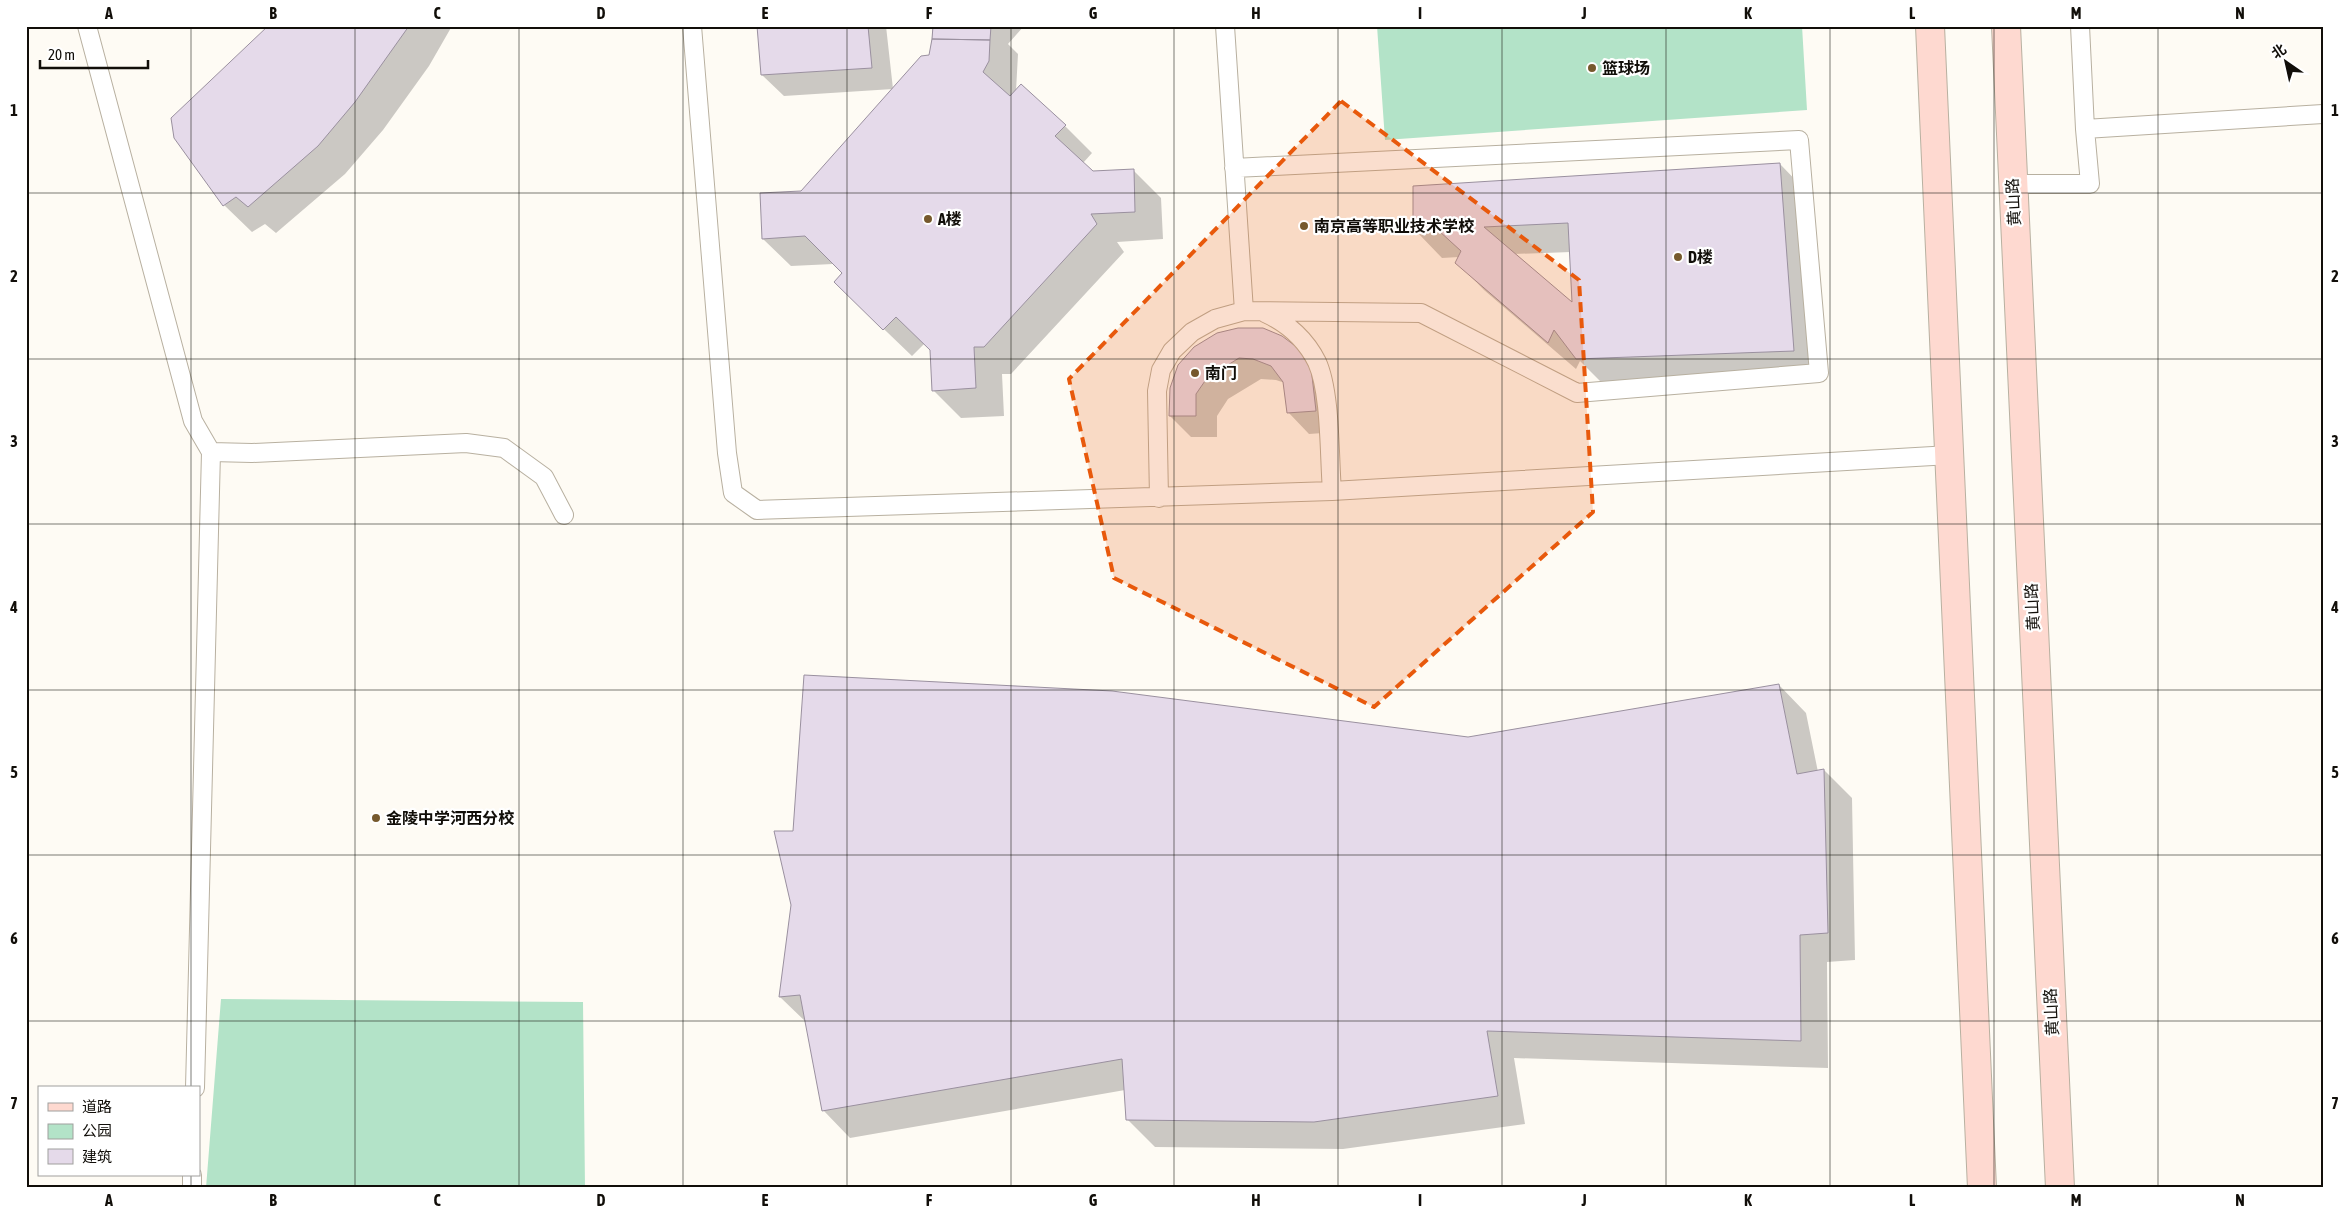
<svg xmlns="http://www.w3.org/2000/svg" width="2349" height="1214" font-family="'Asap Condensed','Noto Sans SC',sans-serif">
<style>
.green{fill:#b3e3c8}
.shadow{fill:#0003;fill-rule:evenodd}
.building{fill:#e5daea;stroke:#9a909f;fill-rule:evenodd}
.lines{fill:none;stroke-linecap:round;stroke-linejoin:round}
.lane-casing{stroke:#b8b0a0;stroke-width:20}
.secondary-casing{stroke:#b8b0a0;stroke-width:30}
.lane{stroke:#fff;stroke-width:18}
.secondary{stroke:#fed9d0;stroke-width:28}
.marked{fill:#e8590c;fill-opacity:0.2;stroke:#e8590c;stroke-width:4;stroke-dasharray:10 6;stroke-linejoin:round}
.grid{fill:none;stroke:#110e09;stroke-width:1;stroke-opacity:0.55}
.poi-dot{fill:#76592d;stroke:#fff;stroke-width:2}
.labels{text-anchor:middle;stroke-width:4.5;stroke-linejoin:round;paint-order:stroke}
.poi-label{font-size:16px;font-weight:bold;fill:#110e09;stroke:#fff;text-anchor:start}
.street-label{font-size:16px;fill:#110e09;stroke:#fff}
.neatline{fill:none;stroke:#110e09;stroke-width:2}
.grid-label{font-size:16px;text-anchor:middle;font-weight:bold;fill:#110e09}
</style>
<rect width="100%" height="100%" fill="#fefbf4"/>
<path class="green" d="M1377 26H1802L1807 110 1385 140Z
M221 999 583 1002 585 1188H206Z"/>
<path class="shadow" d="M269 26H452L429 66 383 130 345 174 276 233 265 224 252 232 224 205Z
M759 26H886L893 89 784 96 762 75Z
M933 26H1024L1008 44 1018 54 1016 91 1065 126 1092 153 1083 163 1093 172 1133 170 1161 198 1163 239 1117 242 1124 252 1011 374H1002L1004 416 961 418 933 390 931 350 925 343 912 356 863 309 844 274 833 264 791 266 763 239 801 192 930 56Z
M1780 164 1807 192 1821 378 1605 386 1580 361 1576 369 1484 290 1457 262 1459 257 1442 258 1415 230ZM1571 252 1573 305 1514 254Z
M1218 334 1319 372 1337 432 1309 434 1288 412 1285 383 1276 380 1261 379 1228 399 1217 416V437H1191L1170 416Z
M1779 685 1806 713 1818 772 1824 770 1852 798 1855 960 1827 962 1828 1068 1514 1058 1525 1124 1343 1149 1155 1147 1127 1119 1125 1090 850 1138 823 1110 807 1023 780 997 793 905 795 832 1468 738Z"/>
<path class="building" d="M268 26H409L355 102 318 146 248 207 236 197 223 206 174 138 171 118Z
M757 26H868L872 68 761 75Z
M933 26H991L990 40 932 39Z
M932 39 990 40 989 61 983 72 1010 96 1021 84 1066 125 1055 136 1093 171 1134 169 1135 212 1091 214 1097 224 984 347H974L976 388 932 391 930 350 896 317 883 330 834 282 842 273 805 236 762 239 760 193 801 191 921 56 929 55Z
M1780 163 1794 351 1576 359 1554 330 1548 343 1455 263 1461 251 1438 230 1413 231V186ZM1568 223 1572 302 1484 227Z
M1238 328H1263L1282 336 1298 348 1311 367 1316 411 1287 413 1283 382 1271 366 1253 359 1239 358 1207 378 1196 394V416H1169L1170 388 1178 365 1194 347 1217 333Z
M804 675 1112 691 1468 737 1779 684 1797 774 1824 769 1828 933 1800 935 1801 1041 1487 1031 1498 1096 1314 1122 1126 1120 1122 1059 822 1111 800 995 779 997 791 905 774 831H793Z"/>
<g class="lines">
<defs>
<path id="lane" d="M87 26 193 421 211 452 252 453 466 443 504 448 544 477 564 515
M692 26 727 453 733 493 757 510 1332 491 1950 455
M1225 26 1244 311
M2080 26 2085 129 2323 114
M2012 184H2090L2085 129
M1265 313C1287 323 1306 340 1317 362 1331 393 1329 455 1332 491
M1159 498 1157 391 1161 370 1172 351 1192 332 1215 319 1244 311 1421 313 1577 393 1819 373 1799 140 1234 168
M195 1088 211 452
M192 1188V1175"/>
<path id="secondary" d="M1930 26 1982 1188
M2006 26 2060 1188"/>
</defs>
<use href="#lane" class="lane-casing"/>
<use href="#secondary" class="secondary-casing"/>
<use href="#lane" class="lane"/>
<use href="#secondary" class="secondary"/>
</g>
<path class="marked" d="M1341 101 1579 280 1593 512 1374 707 1114 578 1069 379Z"/>
<path class="grid" d="M191 26V1088M355 26V1188M519 26V1188M683 26V1188M847 26V1188M1011 26V1188M1174 26V1188M1338 26V1188M1502 26V1188M1666 26V1188M1830 26V1188M1994 26V1188M2158 26V1188M26 193H2323M26 359H2323M26 524H2323M26 690H2323M26 855H2323M26 1021H2323M191 1175V1188"/>
<g class="poi-dot">
<circle cx="1592" cy="68" r="5"/>
<circle cx="928" cy="219" r="5"/>
<circle cx="1304" cy="226" r="5"/>
<circle cx="1678" cy="257" r="5"/>
<circle cx="1195" cy="373" r="5"/>
<circle cx="376" cy="818" r="5"/>
</g>
<g class="labels">
<g class="poi-label">
<text x="1602" y="74">篮球场</text>
<text x="938" y="225">A楼</text>
<text x="1314" y="232">南京高等职业技术学校</text>
<text x="1688" y="263">D楼</text>
<text x="1205" y="379">南门</text>
<text x="386" y="824">金陵中学河西分校</text>
</g>
<g class="street-label">
<text transform="translate(2013 202) rotate(-93)" y="6">黄山路</text>
<text transform="translate(2032 607) rotate(-93)" y="6">黄山路</text>
<text transform="translate(2051 1012) rotate(-93)" y="6">黄山路</text>
</g>
</g>
<rect width="2349" height="1214" fill="none" stroke="#ffffff" stroke-width="55"/>
<rect x="38" y="1086" width="162" height="90" fill="#ffffff" stroke="#a09f9d"/>
<rect x="48" y="1103" width="25" height="8" fill="#fed9d0" stroke="#a09f9d"/>
<text x="82" y="1112" font-size="15" fill="#110e09">道路</text>
<rect x="48" y="1124" width="25" height="15" fill="#b3e3c8" stroke="#a09f9d"/>
<text x="82" y="1136" font-size="15" fill="#110e09">公园</text>
<rect x="48" y="1149" width="25" height="15" fill="#e5daea" stroke="#a09f9d"/>
<text x="82" y="1162" font-size="15" fill="#110e09">建筑</text>
<g transform="translate(2286 62) rotate(326)" stroke="#ffffff" stroke-width="4" paint-order="stroke">
<path d="M0-4L9 19L0 12L-9 19Z" fill="#110e09"/>
<text y="-8" font-size="14" font-weight="bold" text-anchor="middle" fill="#110e09">北</text>
</g>
<path d="M40 60v8h108v-8" fill="none" stroke="#110e09" stroke-width="2.5"/>
<text x="48" y="60" font-size="15" fill="#110e09" stroke="#ffffff" stroke-width="4" paint-order="stroke">20 m</text>
<rect x="28" y="28" width="2294" height="1158" class="neatline"/>
<g class="grid-label">
<text x="109" y="19">A</text>
<text x="273" y="19">B</text>
<text x="437" y="19">C</text>
<text x="601" y="19">D</text>
<text x="765" y="19">E</text>
<text x="929" y="19">F</text>
<text x="1093" y="19">G</text>
<text x="1256" y="19">H</text>
<text x="1420" y="19">I</text>
<text x="1584" y="19">J</text>
<text x="1748" y="19">K</text>
<text x="1912" y="19">L</text>
<text x="2076" y="19">M</text>
<text x="2240" y="19">N</text>
<text x="14" y="116">1</text>
<text x="2335" y="116">1</text>
<text x="14" y="282">2</text>
<text x="2335" y="282">2</text>
<text x="14" y="447">3</text>
<text x="2335" y="447">3</text>
<text x="14" y="613">4</text>
<text x="2335" y="613">4</text>
<text x="14" y="778">5</text>
<text x="2335" y="778">5</text>
<text x="14" y="944">6</text>
<text x="2335" y="944">6</text>
<text x="14" y="1109">7</text>
<text x="2335" y="1109">7</text>
<text x="109" y="1206">A</text>
<text x="273" y="1206">B</text>
<text x="437" y="1206">C</text>
<text x="601" y="1206">D</text>
<text x="765" y="1206">E</text>
<text x="929" y="1206">F</text>
<text x="1093" y="1206">G</text>
<text x="1256" y="1206">H</text>
<text x="1420" y="1206">I</text>
<text x="1584" y="1206">J</text>
<text x="1748" y="1206">K</text>
<text x="1912" y="1206">L</text>
<text x="2076" y="1206">M</text>
<text x="2240" y="1206">N</text>
</g>
</svg>
